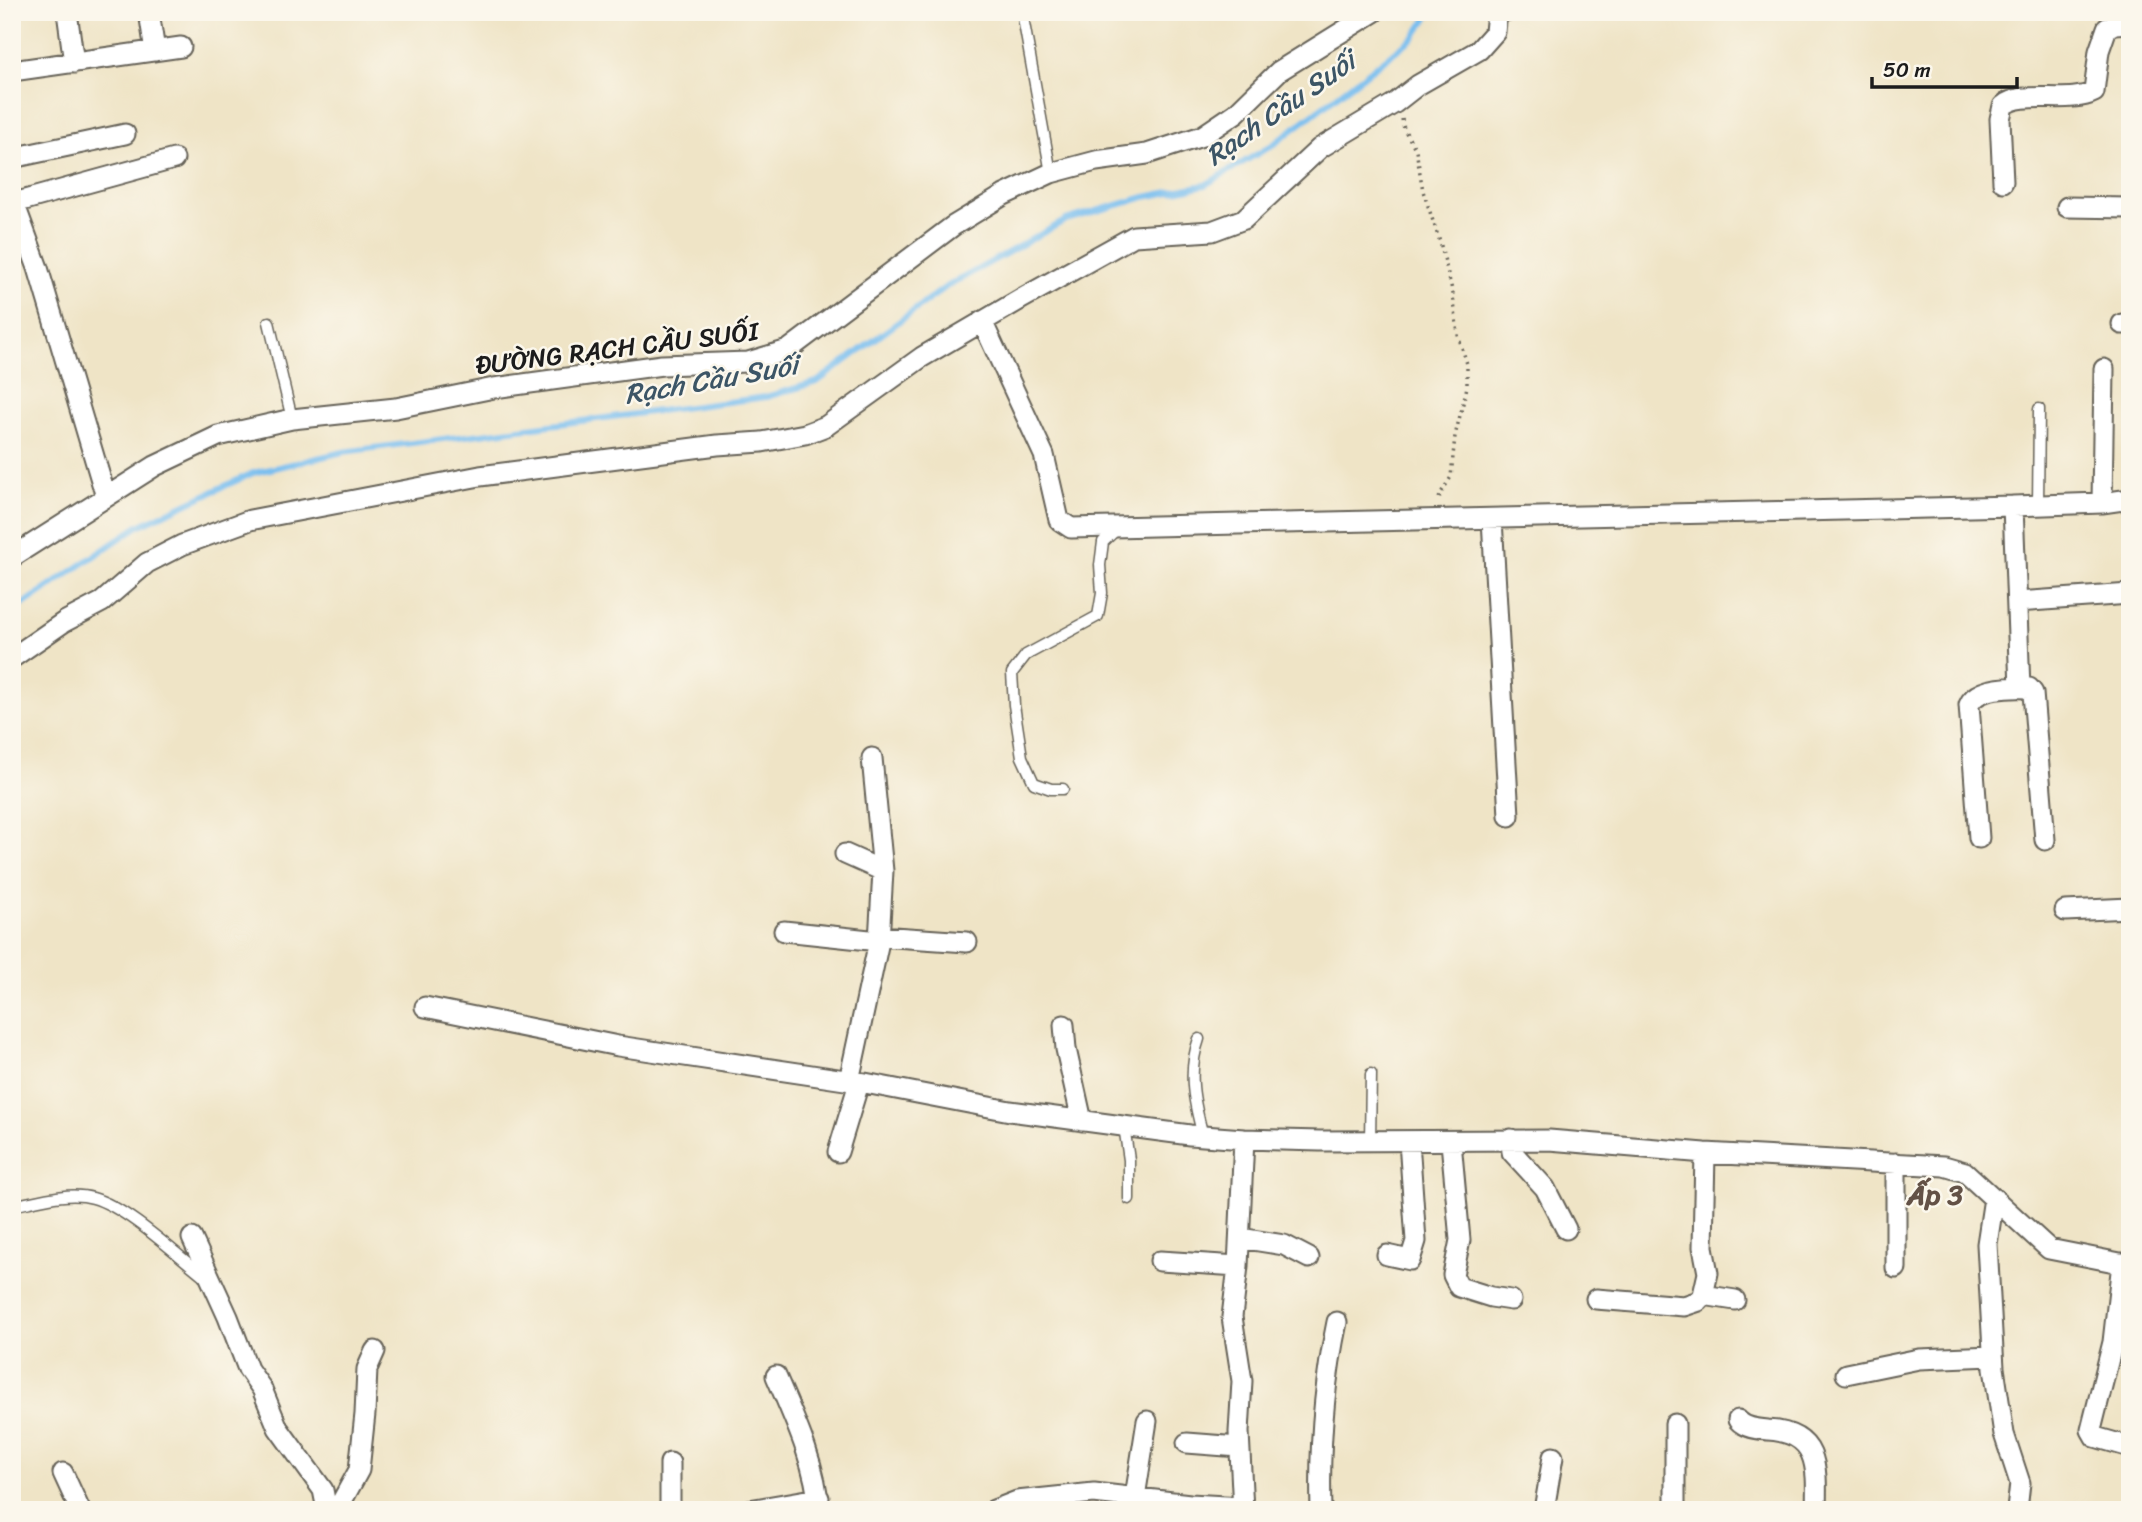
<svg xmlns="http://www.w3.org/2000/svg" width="2142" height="1522" font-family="Sriracha,sans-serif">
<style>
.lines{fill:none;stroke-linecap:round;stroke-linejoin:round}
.stream{stroke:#78beef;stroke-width:6}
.service-casing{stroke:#666258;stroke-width:13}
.minor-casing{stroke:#666258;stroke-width:23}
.path{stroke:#666258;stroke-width:3.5;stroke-dasharray:2 5;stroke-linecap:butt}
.service{stroke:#fff;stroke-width:10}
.minor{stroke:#fff;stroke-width:19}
.labels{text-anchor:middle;stroke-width:5;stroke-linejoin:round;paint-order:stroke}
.street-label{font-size:26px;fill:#1c1c1c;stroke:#fbf7ec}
.water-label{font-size:28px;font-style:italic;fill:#3c5566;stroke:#fbf7ec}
.neighbourhood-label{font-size:28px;font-weight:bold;fill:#635146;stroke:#fbf7ec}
</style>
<rect width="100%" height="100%" fill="#fbf7ec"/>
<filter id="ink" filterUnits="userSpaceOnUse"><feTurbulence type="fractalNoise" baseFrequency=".0143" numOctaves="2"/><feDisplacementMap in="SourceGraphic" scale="14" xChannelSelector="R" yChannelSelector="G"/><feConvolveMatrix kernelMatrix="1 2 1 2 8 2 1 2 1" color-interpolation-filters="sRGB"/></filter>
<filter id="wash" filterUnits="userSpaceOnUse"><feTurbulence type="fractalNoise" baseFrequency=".00686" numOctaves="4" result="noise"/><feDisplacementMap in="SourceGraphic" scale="28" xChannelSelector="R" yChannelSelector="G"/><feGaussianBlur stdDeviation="1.57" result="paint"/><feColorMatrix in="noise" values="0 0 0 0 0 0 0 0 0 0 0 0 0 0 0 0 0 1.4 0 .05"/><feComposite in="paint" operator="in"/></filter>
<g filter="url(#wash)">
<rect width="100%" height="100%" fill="#efe4c6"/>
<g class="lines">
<path class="stream" d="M12 612 138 526 253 473 343 452 766 397 817 382 946 287 1066 220 1145 197 1205 185 1274 144 1414 37 1431 12"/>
</g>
</g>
<g filter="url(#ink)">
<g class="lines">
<defs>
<path id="service" d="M1022 12 1051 173
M1498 19 1517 12
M269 322 292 419
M2038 505 2039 409
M1063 789H1051L1034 783 1022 757 1014 705 1012 673 1026 655 1098 616 1102 593 1100 565 1103 542 1118 528
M1199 1039C1187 1073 1194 1102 1203 1136
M1124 1126 1129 1160V1199
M1370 1141 1371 1074
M12 1206C37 1201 68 1191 93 1198 126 1207 176 1254 204 1276"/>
<path id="minor" d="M67 12 74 63
M149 12 155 51
M12 71 181 47
M12 158 125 134
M2003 182 2000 119 2003 106C2021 89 2069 105 2094 92L2099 51 2107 28 2115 24 2130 23
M12 197 38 268 106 497
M14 203 174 159
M2067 207 2130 208
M982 321 1044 455 1059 520 1071 528 2013 506 2102 503 2130 499
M2122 324H2130
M2102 503 2104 369
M2013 506 2020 688
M1492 519 1509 816
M12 557 155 466 218 436 292 419 396 408 494 388 662 365 748 362 788 350 953 226 1004 195 1051 173 1096 161 1147 154 1202 136 1236 113 1279 71 1374 12
M2017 602 2130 594
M12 658 64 622 102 602 147 563 182 545 250 520 480 476 717 445 762 442 805 434 826 426 922 357 1021 299 1134 236 1212 231 1244 219 1320 148 1395 103 1418 85 1479 50 1495 32 1497 12
M872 758 883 871
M1979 838 1969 705C1976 687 2012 687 2029 688L2033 693 2045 840
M845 854 883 871 879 941 849 1081
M2065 911 2130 908
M784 931 879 941
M879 936 967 942
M425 1007 618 1046 865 1083 1010 1111 1190 1135 1244 1139 1320 1141 1549 1140 1705 1153 1944 1166 1965 1172 2049 1249 2130 1265
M1064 1025 1066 1049 1082 1121
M1511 1139 1512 1152 1545 1188 1566 1229
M1451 1142 1460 1240 1453 1275 1459 1287 1491 1297 1511 1300
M838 1152 859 1083
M1994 1198 1987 1244 1994 1368 2004 1434 2020 1483 2017 1510
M192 1238 228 1317 248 1369 262 1389 278 1428 323 1490 327 1510
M1240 1238 1284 1245 1309 1258
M1387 1255 1410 1260 1416 1241 1409 1141
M1160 1261 1238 1266
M2122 1263 2113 1342 2091 1430 2095 1437 2130 1447
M1896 1268V1163
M1703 1295 1735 1300
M1596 1299 1684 1306 1699 1301 1703 1295 1708 1273 1703 1247 1705 1153
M1846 1374 1919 1359 1993 1356
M776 1376C794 1418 816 1464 819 1510
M1738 1420C1745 1428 1757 1429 1768 1430 1820 1433 1817 1469 1816 1510
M1675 1424V1510
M1187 1443 1239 1447
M670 1463V1510
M63 1473 80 1510
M1135 1497 1147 1421
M337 1510 359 1470 365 1414 367 1369 375 1351
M749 1510 819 1498
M994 1510 1017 1501 1094 1493 1190 1504 1243 1507
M1243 1510 1239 1432 1242 1381 1232 1317 1238 1266 1244 1139
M1321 1510C1319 1446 1324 1384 1337 1322
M1544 1510 1553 1457"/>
</defs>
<use href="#service" class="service-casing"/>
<use href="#minor" class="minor-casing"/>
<path class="path" d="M1402 119 1404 129 1416 150 1423 191 1440 242 1453 294 1458 335 1467 364V387L1455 436 1451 477 1441 493 1438 501"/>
<use href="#service" class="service"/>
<use href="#minor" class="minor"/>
</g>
</g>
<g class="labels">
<g class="street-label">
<text transform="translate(617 348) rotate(-7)" y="9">ĐƯỜNG RẠCH CẦU SUỐI</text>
</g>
<g class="water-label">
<text transform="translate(1280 108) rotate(-35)" y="10">Rạch Cầu Suối</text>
<text transform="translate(711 379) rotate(-10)" y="10">Rạch Cầu Suối</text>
</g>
<g class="neighbourhood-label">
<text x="1935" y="1204">Ấp 3</text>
</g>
</g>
<rect width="2142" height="1522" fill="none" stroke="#fbf7ec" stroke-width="42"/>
<path d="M1872 77v10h145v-10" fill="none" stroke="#1c1c1c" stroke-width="3.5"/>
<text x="1883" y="77" font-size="21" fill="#1c1c1c" stroke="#fbf7ec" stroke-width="5" paint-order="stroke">50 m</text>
</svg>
